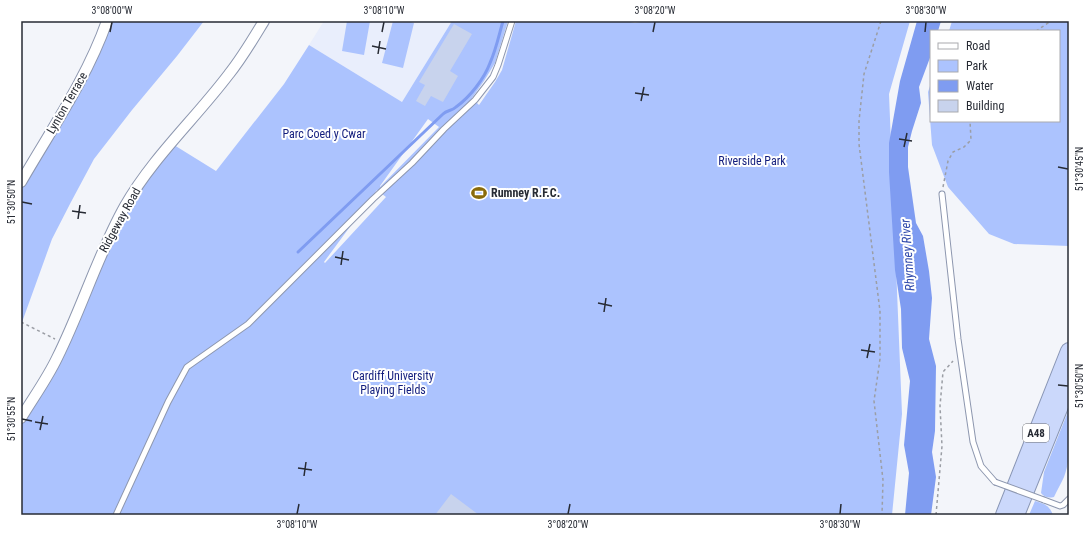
<svg xmlns="http://www.w3.org/2000/svg" width="1090" height="536" font-family="'Roboto Condensed',sans-serif">
<style>
.built{fill:#e9eefc}
.green{fill:#acc3fe;fill-rule:evenodd}
.water{fill:#7f9cf1}
.lines{fill:none;stroke-linecap:round;stroke-linejoin:round}
.stream{stroke:#7f9cf1;stroke-width:3}
.building{fill:#c8d3ed}
.service-casing{stroke:#8d97af;stroke-width:7}
.minor-casing{stroke:#8d97af;stroke-width:12}
.trunk-casing{stroke:#8996b5;stroke-width:18}
.path{stroke:#9b9ea5;stroke-width:1.5;stroke-dasharray:3 3;stroke-linecap:butt}
.service{stroke:#fff;stroke-width:5}
.minor{stroke:#fff;stroke-width:10}
.trunk{stroke:#cbd8fb;stroke-width:16}
.service-bridge-casing{stroke:#8d97af;stroke-width:7;stroke-linecap:butt}
.service-bridge{stroke:#fff;stroke-width:5}
.ticks{fill:none;stroke:#272b34;stroke-width:1.5}
.labels{text-anchor:middle;stroke-width:4;stroke-linejoin:round;paint-order:stroke}
.shield{fill:#fff;stroke:#686b71;stroke-width:1}
.shield-label{font-size:11px;font-weight:bold;fill:#272b34}
.street-label{font-size:12px;fill:#272b34;stroke:#fff}
.park-label{font-size:12px;fill:#121d7d;stroke:#fff}
.poi-label{font-size:12px;font-weight:bold;fill:#272b34;stroke:#fff;text-anchor:start}
.water-label{font-size:13px;font-style:italic;fill:#314bac;stroke:#fff}
.neatline{fill:none;stroke:#272b34;stroke-width:1.5}
.ticks-label{font-size:10px;text-anchor:middle;fill:#272b34}
</style>
<rect width="100%" height="100%" fill="#f3f5fa"/>
<path class="built" d="M324 21H452L402 102 309 45Z"/>
<path class="green" d="M111 21H204L177 56 132 110 94 159 71 202 52 239 21 325V189L91 69Z
M347 21H370L364 55 342 51Z
M393 21H406L414 23 403 68 382 63Z
M452 21H508L495 63 484 81 472 98 479 105 495 82 502 70 516 21H624L635 23 647 21H910L889 94 902 414 892 515H21V424L60 360 106 251 129 207 149 177 174 145 216 171 284 84 309 45 402 102ZM428 119 439 127 380 187V186ZM377 190 386 197 325 263 324 262Z
M952 21H1069V246L1014 244 989 234 948 187 932 145 928 92 931 83V121H1059V31H949Z
M1069 409C1069 431 1072 456 1064 477 1061 484 1057 490 1054 497 1049 498 1045 498 1041 493L1044 472Z
M1035 501C1045 504 1049 505 1053 515H1029Z"/>
<path class="water" d="M917 21H941L938 31H931V55L919 87 921 103 912 131 908 147V167L916 223 923 236 929 271 932 298 929 339 936 366 935 431 932 452 936 477 931 515H905L909 473 904 445 910 381 902 348 901 309 895 270 889 172V143L900 81Z"/>
<g class="lines">
<path class="stream" d="M298 252 443 114C447 110 452 111 456 107 470 97 484 79 490 63 496 50 499 35 503 21"/>
</g>
<path class="building" d="M454 24 472 34 450 71 458 76 443 102 431 96 425 106 416 101 425 85 419 82Z
M451 494 479 515H435Z"/>
<g class="lines">
<defs>
<path id="service" d="M942 194 958 339 973 442 981 466 995 482
M1044 500 1060 506 1063 505 1069 499
M116 515 168 402 187 367 248 324 373 199 412 163 444 129 475 100 493 77 498 65 512 21"/>
<path id="minor" d="M21 182C51 130 87 78 107 21
M21 418C33 398 47 379 57 358 82 308 98 254 125 206 153 157 195 119 229 74 242 58 253 39 264 21"/>
<path id="trunk" d="M1004 515 1069 351
M1016 515 1069 384"/>
</defs>
<use href="#service" class="service-casing"/>
<use href="#minor" class="minor-casing"/>
<use href="#trunk" class="trunk-casing"/>
<path class="path" d="M881 21 864 74 859 121V144L880 311V359L874 401 883 480 882 515
M1036 31 1051 21
M943 187 948 161 953 152 964 147 971 140 970 121
M21 322 55 339
M936 515 942 446 940 406 943 372 953 361"/>
<use href="#service" class="service"/>
<use href="#minor" class="minor"/>
<use href="#trunk" class="trunk"/>
<defs>
<path id="service-bridge" d="M995 482 1044 500"/>
</defs>
<use href="#service-bridge" class="service-bridge-casing"/>
<use href="#service-bridge" class="service-bridge"/>
</g>
<path class="ticks" d="M110 32 112 22M382 32 384 22M653 32 655 22M925 32 926 22M372 46 386 49M378 54 380 41M635 93 649 95M641 101 644 87M899 139 912 141M904 147 907 133M1058 167 1068 169M22 202 32 204M72 211 86 213M78 219 80 205M335 257 349 260M341 265 343 251M598 303 612 306M604 312 606 298M861 350 875 352M867 358 870 344M1058 385 1068 386M22 419 32 421M35 422 48 424M40 430 43 416M298 468 312 470M304 476 306 462M297 514 299 504M568 514 570 504M840 514 841 504"/>
<defs>
<symbol id="stadium-bare" viewBox="-9 -9 18 18"><path d="M0-5a6.5 5 0 1 0 0 10a6.5 5 0 1 0 0-10ZM-3.5-1.8h7v3.6h-7Z" fill="#8a6b0b" stroke="#fff" stroke-width="2.5" paint-order="stroke"/></symbol>
</defs>
<g fill-rule="evenodd">
<use href="#stadium-bare" x="468" y="182" width="22" height="22"/>
</g>
<g class="labels">
<rect class="shield" x="1023" y="424" width="26" height="18" rx="3"/>
<g class="shield-label">
<text x="1036" y="437">A48</text>
</g>
<g class="street-label">
<text transform="translate(67 103) rotate(-60)" y="4">Lynton Terrace</text>
<text transform="translate(120 220) rotate(-61)" y="4">Ridgeway Road</text>
</g>
<g class="park-label">
<text x="324" y="138">Parc Coed y Cwar</text>
<text x="752" y="165">Riverside Park</text>
<text x="393" y="380">Cardiff University<tspan x="393" dy="14">Playing Fields</tspan></text>
</g>
<g class="poi-label">
<text x="491" y="197">Rumney R.F.C.</text>
</g>
<g class="water-label">
<text transform="translate(907 255) rotate(-94)" y="5">Rhymney River</text>
</g>
</g>
<rect width="1090" height="536" fill="none" stroke="#ffffff" stroke-width="44"/>
<rect x="930" y="30" width="130" height="92" fill="#ffffff" stroke="#a9aaae"/>
<rect x="938" y="43" width="20" height="6" fill="#ffffff" stroke="#a9aaae"/>
<text x="966" y="50" font-size="12" fill="#272b34">Road</text>
<rect x="938" y="60" width="20" height="12" fill="#acc3fe" stroke="#a9aaae"/>
<text x="966" y="70" font-size="12" fill="#272b34">Park</text>
<rect x="938" y="80" width="20" height="12" fill="#7f9cf1" stroke="#a9aaae"/>
<text x="966" y="90" font-size="12" fill="#272b34">Water</text>
<rect x="938" y="100" width="20" height="12" fill="#c8d3ed" stroke="#a9aaae"/>
<text x="966" y="110" font-size="12" fill="#272b34">Building</text>
<rect x="22" y="22" width="1046" height="492" class="neatline"/>
<g class="ticks-label">
<text x="112" y="14">3°08'00"W</text>
<text x="384" y="14">3°08'10"W</text>
<text x="655" y="14">3°08'20"W</text>
<text x="926" y="14">3°08'30"W</text>
<text transform="translate(1079 169) rotate(-90)" y="4">51°30'45"N</text>
<text transform="translate(11 202) rotate(-90)" y="4">51°30'50"N</text>
<text transform="translate(1079 386) rotate(-90)" y="4">51°30'50"N</text>
<text transform="translate(11 419) rotate(-90)" y="4">51°30'55"N</text>
<text x="297" y="528">3°08'10"W</text>
<text x="568" y="528">3°08'20"W</text>
<text x="840" y="528">3°08'30"W</text>
</g>
</svg>
